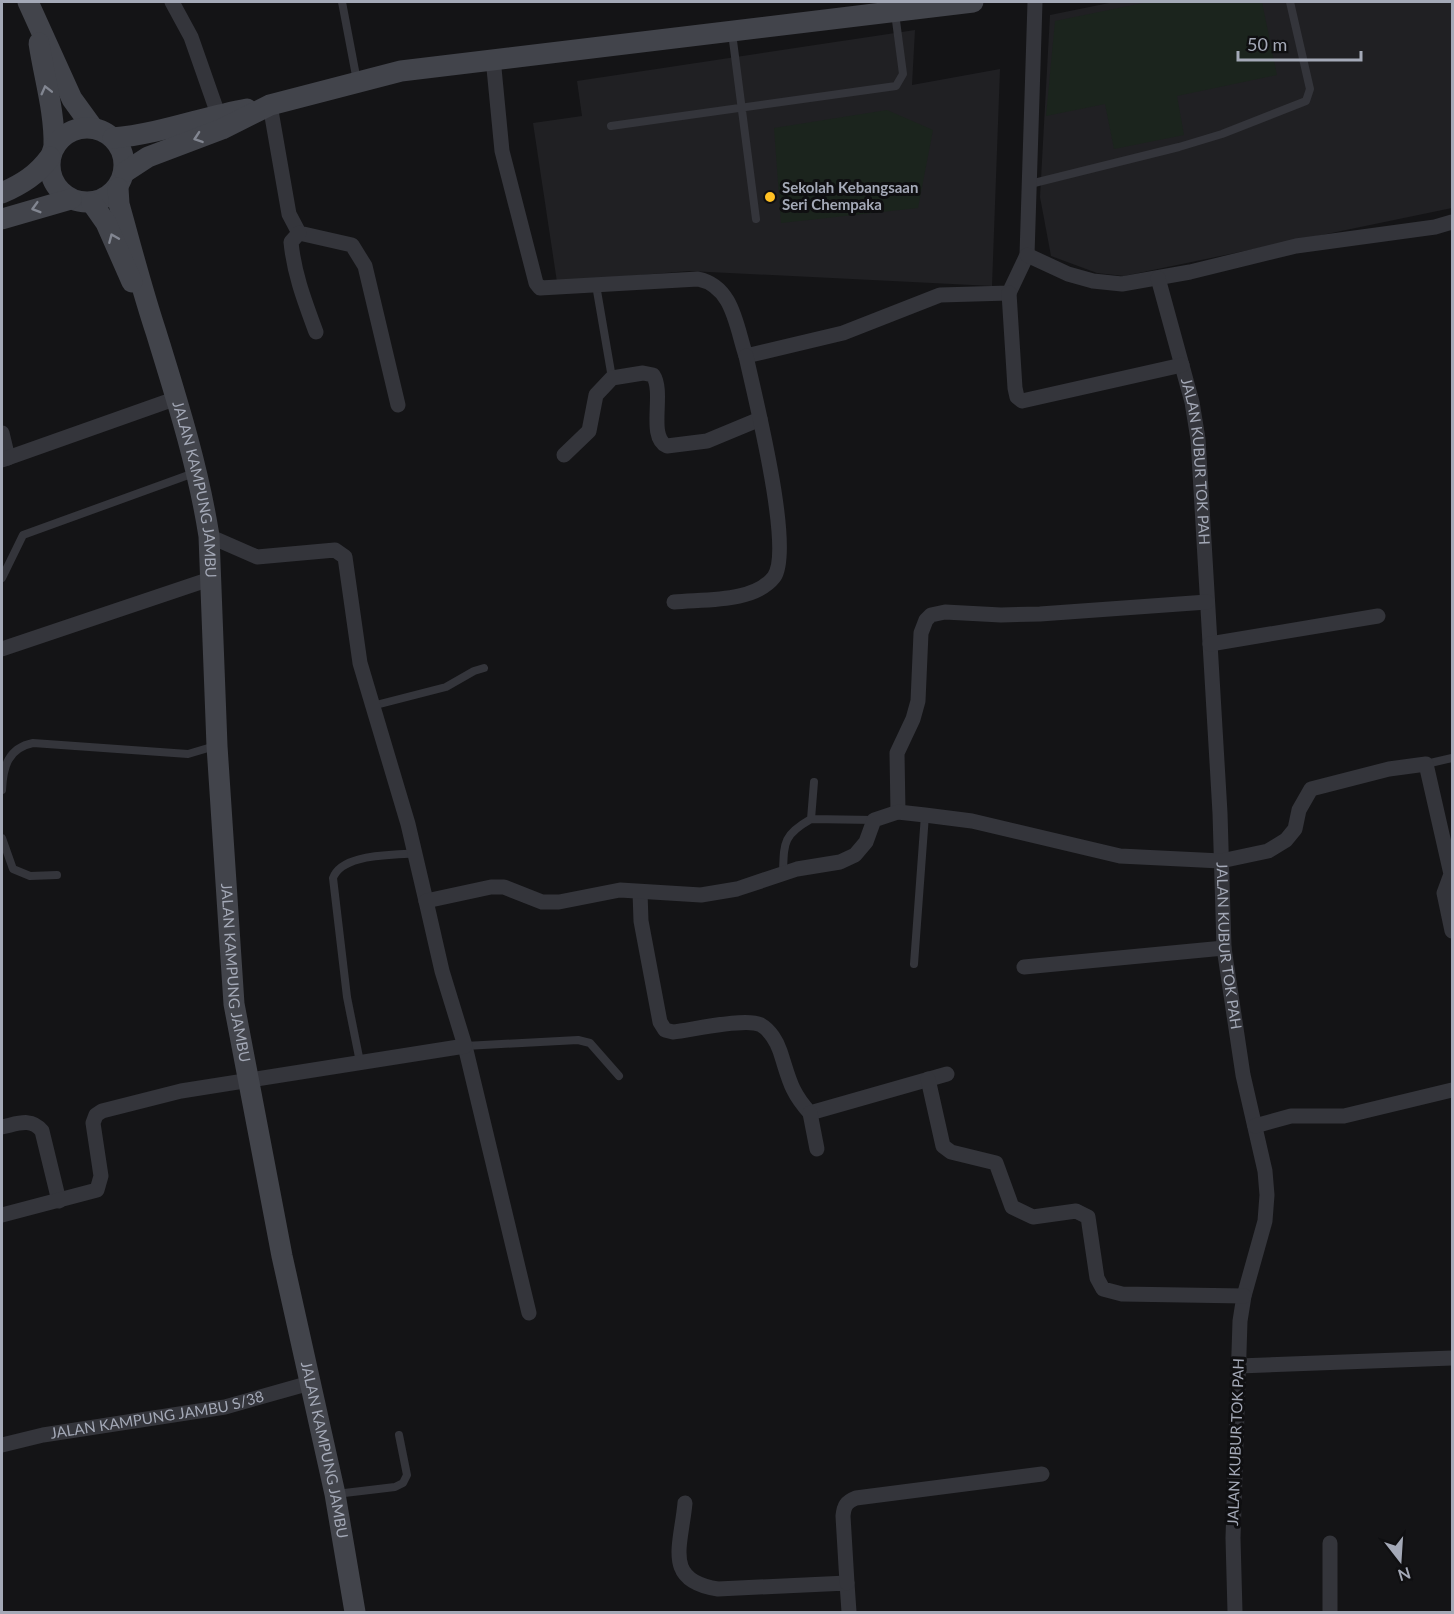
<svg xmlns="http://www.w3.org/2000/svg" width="1454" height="1614" font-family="Lato,sans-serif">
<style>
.built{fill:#202023}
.pitch{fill:#1b241d}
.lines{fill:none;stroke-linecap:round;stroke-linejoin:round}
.lane{stroke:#34353b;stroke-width:8}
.street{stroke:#34353b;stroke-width:15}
.secondary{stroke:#42444b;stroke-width:21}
.oneway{stroke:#828691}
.poi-dot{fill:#ffc023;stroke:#0f0f11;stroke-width:2}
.labels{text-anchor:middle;stroke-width:6;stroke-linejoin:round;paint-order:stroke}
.poi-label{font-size:15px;font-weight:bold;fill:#a4a9b7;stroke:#0f0f11;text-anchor:start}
.street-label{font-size:15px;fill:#a4a9b7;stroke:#0f0f11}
</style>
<rect width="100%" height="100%" fill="#141416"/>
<path class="built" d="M1114 2H1452V208L1124 276 1097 273 1051 256 1040 197 1050 15Z
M915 30 912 85 1000 69 992 286 689 271 557 282 533 123 582 116 577 81Z"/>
<path class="pitch" d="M1148 2H1262L1277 75 1177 96 1184 135 1114 149 1105 104 1046 116 1055 21Z
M887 110 933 130 918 208 781 223 774 128Z"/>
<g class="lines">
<path class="lane" d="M342 2 357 81
M732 33 756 219
M611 126 896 86 903 74 895 13
M1030 184 1179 147 1222 134 1306 101 1310 89 1290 2
M596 285 612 378
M2 578 23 535 194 473
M372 706 446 687 474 671 484 668
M1426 764 1452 758
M2 790C3 767 8 748 33 743L188 754 215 746
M811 819 874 820
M2 838 13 869 30 876 57 875
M783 873C784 842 783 835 811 819L814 782
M914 964 925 815
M465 1046 578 1040 590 1043 619 1076
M360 1062 347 997 333 878C342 853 392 856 415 853
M336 1494 395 1487 403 1483 407 1475 399 1435"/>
<g class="street">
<path d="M172 2 191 37 218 114"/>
<path d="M493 58 502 151 536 283 540 288 698 279C733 286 736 326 746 356L843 333 940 295 1009 293 1027 255 1035 2"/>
<path d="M270 105 289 214 299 233 352 245 365 266 398 405"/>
<path d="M299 233 291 242C294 274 305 302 316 332"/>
<path d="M1027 255 1068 274 1093 281 1122 284 1190 272 1296 246 1435 227 1452 222"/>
<path id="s1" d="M1158 278 1192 402 1198 439 1220 813 1224 948 1243 1075 1265 1171 1267 1195 1265 1221 1244 1296 1240 1321 1233 1538 1235 1612"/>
<path d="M1009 293 1015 388 1017 397 1022 401 1182 365"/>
<path d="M2 433 8 458"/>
<path d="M564 455 589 431 596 395 612 378 643 373 653 375C665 393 647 437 667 446L707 441 760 419"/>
<path d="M2 460 177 398"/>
<path d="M209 536 257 557 335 550 345 557 360 663 408 824 426 901"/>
<path d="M674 602C703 599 754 603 774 577 794 549 754 394 746 356"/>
<path d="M1210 644 1378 616"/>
<path d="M2 649 210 579"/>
<path d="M898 812 897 753 913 719 918 701 921 633 926 620 931 615 945 612 1001 615 1040 614 1207 602"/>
<path d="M640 892 641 921 660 1022 665 1030 673 1032C692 1030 746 1017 761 1025 770 1030 777 1042 780 1051 789 1078 790 1091 810 1113L947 1074"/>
<path d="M1024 967 1224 948"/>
<path d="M465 1046 529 1313"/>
<path d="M928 1079 943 1146 951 1152 996 1163 1012 1207 1033 1217 1076 1211 1088 1217 1097 1278 1103 1289 1122 1294 1244 1296"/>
<path d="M810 1113 817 1149"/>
<path d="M1255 1126 1291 1116H1344L1452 1090"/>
<path d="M2 1127C17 1124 31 1117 42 1131L59 1201"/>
<path d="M2 1215 97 1190 101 1176 93 1123 96 1115 102 1111 181 1091 465 1046 442 971 426 901 491 887H504L542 902H559L620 890 701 895 737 889 797 869 840 862 855 855 866 842 874 820 898 812 925 815 972 821 1120 856 1221 861 1268 851 1286 840 1295 829 1299 810 1311 789 1389 769 1426 764 1451 874 1444 893 1452 931"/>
<path d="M1239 1366 1452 1358"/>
<path id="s2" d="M2 1445 43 1435 225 1407 310 1383"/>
<path d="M685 1503C681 1546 663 1581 718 1589L847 1583 849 1612"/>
<path d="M847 1583 843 1516C844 1506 846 1502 856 1498L1042 1474"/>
<path d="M1330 1612V1543"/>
</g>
<g class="secondary">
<path d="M28 2 72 99 93 128"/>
<path d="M39 43C44 77 55 112 54 147"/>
<circle cx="87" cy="165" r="37"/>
<path d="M113 138C160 134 202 117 247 109"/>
<path d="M125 172 148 157 222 129 270 105 401 71 973 2"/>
<path id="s3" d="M118 188 119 204C131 247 142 290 156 332 177 400 198 466 209 536L217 746 234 1004 282 1256 335 1494 355 1612"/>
<path d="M2 193C22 184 37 175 50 157"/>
<path d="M92 203 106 223 132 282"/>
<path d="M2 219 71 199"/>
</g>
</g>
<defs><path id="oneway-chevron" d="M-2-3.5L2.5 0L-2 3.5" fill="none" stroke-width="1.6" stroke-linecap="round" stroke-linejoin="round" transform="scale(1.5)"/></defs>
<g class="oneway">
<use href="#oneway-chevron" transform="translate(46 90) rotate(-104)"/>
<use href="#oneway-chevron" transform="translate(198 138) rotate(161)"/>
<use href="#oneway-chevron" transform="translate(36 208) rotate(164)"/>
<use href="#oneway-chevron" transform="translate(113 238) rotate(-113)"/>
</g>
<circle class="poi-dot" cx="770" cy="197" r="6"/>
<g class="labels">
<g class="poi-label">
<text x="782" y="193">Sekolah Kebangsaan<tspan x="782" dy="17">Seri Chempaka</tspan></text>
</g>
<g class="street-label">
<text dy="5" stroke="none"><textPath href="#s1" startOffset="188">JALAN KUBUR TOK PAH</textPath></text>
<text dy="5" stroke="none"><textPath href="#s3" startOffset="312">JALAN KAMPUNG JAMBU</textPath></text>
<text dy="5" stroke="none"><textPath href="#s1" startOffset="674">JALAN KUBUR TOK PAH</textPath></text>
<text dy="5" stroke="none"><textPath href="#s3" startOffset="798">JALAN KAMPUNG JAMBU</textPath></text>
<text dy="5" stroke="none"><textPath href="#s2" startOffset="158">JALAN KAMPUNG JAMBU S/38</textPath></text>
<text transform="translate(1236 1442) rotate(-88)" y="5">JALAN KUBUR TOK PAH</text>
<text dy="5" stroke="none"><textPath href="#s3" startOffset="1284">JALAN KAMPUNG JAMBU</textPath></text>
</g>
</g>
<rect width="1454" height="1614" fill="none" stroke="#a4a9b7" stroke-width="6"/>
<g transform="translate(1400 1560) rotate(163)" stroke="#0f0f11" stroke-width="4.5" paint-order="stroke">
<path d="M0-4.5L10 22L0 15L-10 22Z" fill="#a4a9b7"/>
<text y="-9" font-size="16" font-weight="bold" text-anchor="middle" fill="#a4a9b7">N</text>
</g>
<path d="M1238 51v9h123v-9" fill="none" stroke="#a4a9b7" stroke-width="3"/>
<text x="1247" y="51" font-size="18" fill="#a4a9b7" stroke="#0f0f11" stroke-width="4.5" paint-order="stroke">50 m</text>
</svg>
